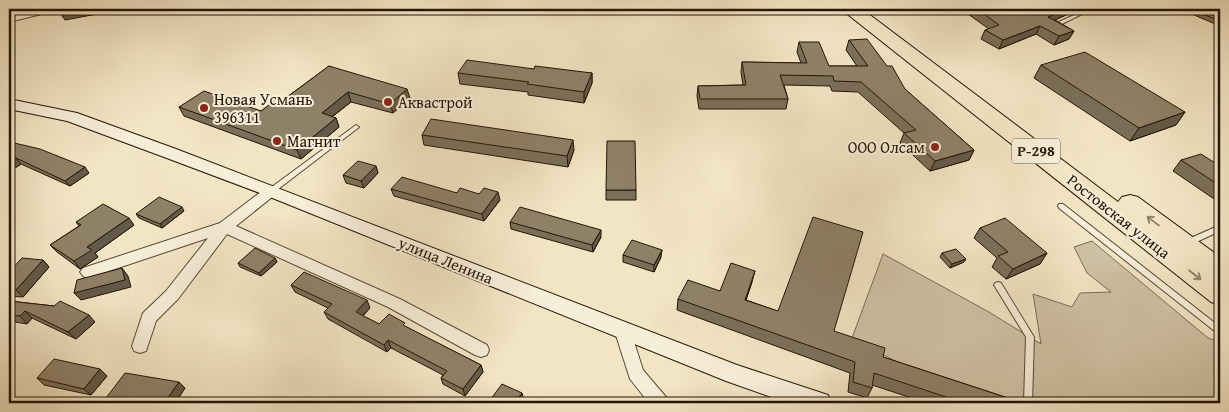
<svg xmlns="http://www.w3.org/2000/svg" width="1229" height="412" font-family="'Gentium Book Plus',serif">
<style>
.green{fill:#cfc2a4;stroke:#796c54}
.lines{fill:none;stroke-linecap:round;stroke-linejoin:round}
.lane-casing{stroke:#574935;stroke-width:2}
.street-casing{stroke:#574935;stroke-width:2}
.secondary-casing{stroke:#231505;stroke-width:2}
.highway-casing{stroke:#231505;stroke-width:2}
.lane{fill:#f7eed9;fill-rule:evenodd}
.street{fill:#f7eed9;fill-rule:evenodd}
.secondary{fill:#f7eed9;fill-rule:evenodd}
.highway{fill:#f2e5c4;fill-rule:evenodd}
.wall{fill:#7b6f59;stroke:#231505}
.shaded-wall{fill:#645a49;stroke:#231505}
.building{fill:#8f8168;stroke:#231505}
.oneway{stroke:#95876e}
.poi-dot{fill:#8f2418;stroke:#f7eed9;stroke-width:2}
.labels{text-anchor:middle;stroke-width:4;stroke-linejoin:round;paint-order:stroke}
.shield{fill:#f7eed9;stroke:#635645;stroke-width:1}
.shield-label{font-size:15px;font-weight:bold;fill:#231505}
.poi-label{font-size:16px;fill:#231505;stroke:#f7eed9;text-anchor:start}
.street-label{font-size:16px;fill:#231505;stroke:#f7eed9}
</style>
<rect width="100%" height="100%" fill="#f2e5c4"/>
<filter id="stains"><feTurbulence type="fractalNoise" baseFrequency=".004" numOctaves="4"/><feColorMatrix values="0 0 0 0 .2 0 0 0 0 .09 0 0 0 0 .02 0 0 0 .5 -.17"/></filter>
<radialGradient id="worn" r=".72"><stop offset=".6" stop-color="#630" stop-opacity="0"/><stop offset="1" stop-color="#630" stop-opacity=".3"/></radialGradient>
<path class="green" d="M1092 241 1208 338 1220 342V403H1014L899 363 852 338 883 254 989 312 1041 344 1033 294 1072 307 1080 293 1111 292 1087 273 1074 247Z"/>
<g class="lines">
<defs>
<path id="lane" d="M1078 9H1083L1086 12 1058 26H1054V24L1081 12Z
M356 125 359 127 358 128 273 193H269L268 191 269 189Z
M1059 204H1063L1220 327V334L1217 333 1059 208 1058 206Z
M1220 225V231L1190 245H1184L1183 243 1184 241Z
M998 282 1001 283 1034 337 1032 403H1024L1026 337 994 285 995 283Z"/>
<path id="street" d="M40 9H56L54 11 9 22V16Z
M271 186 276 188 278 191 276 194 236 226 400 299 487 345 489 350 487 355 481 357 475 355 388 307 227 234 178 299 156 321 146 351 140 353 134 351 132 346 143 313 166 291 208 238 88 278 83 276 80 272 83 268 220 223 266 188Z
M622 322 628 324 630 329 643 370 666 397 669 403H649L630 379 614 329 616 324Z"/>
<path id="secondary" d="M9 99 77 113 176 149 737 365 828 395 831 403H788L726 381 265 195 164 157 67 121 9 109Z"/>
<path id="highway" d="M844 9H862L1118 202 1122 197 1130 195 1138 197 1220 257V305L1211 302 846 13Z"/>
</defs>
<use href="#lane" class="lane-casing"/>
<use href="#street" class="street-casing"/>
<use href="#secondary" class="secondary-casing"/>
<use href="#highway" class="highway-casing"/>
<use href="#lane" class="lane"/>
<use href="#street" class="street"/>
<use href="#secondary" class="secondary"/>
<use href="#highway" class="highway"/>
</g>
<path class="wall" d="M961 9H1077L1075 11 1055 20 1074 31 1069 39 1054 45 1036 34 999 49 981 39 985 30 989 29Z
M1180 9H1204L1220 14V26Z
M1211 9H1220V12Z
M849 40 974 150 969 160 930 171 900 143 904 133 858 92 832 91 830 86 784 85 788 99 786 109H699L697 96 698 86 743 85 741 72 742 62 801 63 797 52 799 42 829 66H857L846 50Z
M1041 65 1185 112 1176 125 1130 141 1034 78Z
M329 66 410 98 393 113 351 102 332 117 336 118 339 127 301 159 184 116 179 107 261 111 283 100Z
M534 69 592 73V83L584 103 528 95V92L460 84 458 73Z
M422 135 574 150 568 167 424 145Z
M9 142 89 173 70 186 21 164 9 172Z
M1181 160 1220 166V203L1173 171Z
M376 166 378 173 364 188 346 183 343 175Z
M391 189 457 193 500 200 484 221 394 196Z
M606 190H636V200H606Z
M184 211 162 228 139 218 136 214Z
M76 222 134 225 95 253 98 257 80 269 57 252 50 245 79 226Z
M510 222 601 237 593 252 511 229Z
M980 228 1047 253 1040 264 1006 279 992 267 997 258 974 238Z
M942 253 964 262 950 268 940 257Z
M623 255 661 257 654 272 623 262Z
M275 258 277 262 261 276 240 267 238 263Z
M43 260 49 267 23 297 9 296V272Z
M752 282 746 300 834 331 883 357 1023 403H927L872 385V388L867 398 848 392 850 373 677 310 678 299 720 291Z
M291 285 370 308 363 316 379 324 406 327 481 365 483 372 465 396 443 384 441 378 443 375 391 348 387 352 328 319 324 312 328 308 295 292Z
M9 301 54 306 95 322 76 339 32 318 27 324 9 321Z
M107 376 91 395 44 385 37 378Z
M185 388 175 403H111L106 398Z"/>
<path class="shaded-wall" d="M84 9H119V10L65 20 60 13Z
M1066 9H1077L1075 11 1043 25 1048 17Z
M1040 26 1036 34 999 49 1003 40Z
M1074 31 1069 39 1054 45 1059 36Z
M592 73V83L584 103V92Z
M407 89 410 98 393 113 390 104Z
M348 92 351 102 325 122 322 113Z
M1185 112 1176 125 1130 141 1139 128Z
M336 118 339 127 301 159 297 150Z
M573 140 574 150 568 167 567 156Z
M974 150 969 160 930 171 935 161Z
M16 158 21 164 9 172V163Z
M376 166 378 173 364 188 361 181Z
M85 167 89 173 70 186 65 181Z
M498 192 500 200 484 221 482 214Z
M182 207 184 211 162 228 160 224Z
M129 218 134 225 95 253 98 257 80 269 74 261 87 247Z
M601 230V237L593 252 592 245Z
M662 250 661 257 654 272V265Z
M1047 253 1040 264 1006 279 1013 269Z
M275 258 277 262 261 276 259 273Z
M966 259 964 262 950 268 952 264Z
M43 260 49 267 23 297 16 290Z
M122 268 128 276 131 287 81 300 74 293Z
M755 271 752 282 742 311 745 300Z
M367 300 370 308 359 319 356 312Z
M25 311 32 318 27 324 20 316Z
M89 315 95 322 76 339 68 332Z
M388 340 391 348 387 352 384 345Z
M481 365 483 372 465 396 463 389Z
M100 369 107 376 91 395 84 389Z
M179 382 185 388 175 403H164Z
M522 393 523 396 518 403H515Z"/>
<path class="building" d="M60 9H84L60 13Z
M977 9H1066L1048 17 1074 31 1059 36 1040 26 1003 40 985 30 999 25Z
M1190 9H1204L1220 14V21Z
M867 39 887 66H892L905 89 974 150 935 161 904 133 916 130 861 82 834 81 833 76 780 75 788 99H700L698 86 746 85 742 62 807 63 799 42H819L829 66H868L849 40Z
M1085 52 1185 112 1139 128 1041 65Z
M467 60 534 69 535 66 592 73 584 92 527 84 529 82 458 73Z
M329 66 407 89 390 104 348 92 322 113 336 118 297 150 179 107 204 91 261 111 278 98 283 100Z
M431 119 573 140 567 156 422 135Z
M607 141H635L636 190H606Z
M9 142H10L40 149 85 167 65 181 16 158 9 163Z
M1201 154 1220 166V186L1181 160Z
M358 161 376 166 361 181 343 175Z
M402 177 457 193 460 188 479 194 484 188 498 192 482 214 391 189Z
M159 197 182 207 160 224 136 214Z
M103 204 129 218 87 247 92 250 74 261 50 245 81 225 76 222Z
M520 207 601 230 592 245 510 222Z
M813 217 863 232 834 331 885 348 883 357 1023 403H964L874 373 872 388 853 382 855 362 678 299 688 280 720 291 731 263 755 271 745 300 778 311Z
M1005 218 1047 253 1013 269 998 256 1008 252 980 228Z
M632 240 662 250 654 265 623 255Z
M255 248 275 258 259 273 238 263Z
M956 249 966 259 952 264 942 253Z
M22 258 43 260 16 290 9 289V272Z
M122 268 125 280 74 293 77 280Z
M304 272 367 300 356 312 379 324 389 314 405 323 403 325 481 365 463 389 441 378 447 371 388 340 384 345 324 312 332 304 291 285Z
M9 301 54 306 60 301 89 315 68 332 25 311 20 316 9 315Z
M54 359 100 369 84 389 37 378Z
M125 373 179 382 164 403H137L106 398Z
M502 384 522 393 515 403H496L490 400Z"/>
<defs><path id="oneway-shaft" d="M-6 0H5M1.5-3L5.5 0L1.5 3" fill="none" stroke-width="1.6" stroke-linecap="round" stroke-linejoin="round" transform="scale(1.25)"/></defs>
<g class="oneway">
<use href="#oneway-shaft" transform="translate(1153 221) rotate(-143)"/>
<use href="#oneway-shaft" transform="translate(1195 275) rotate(38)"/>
</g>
<g class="poi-dot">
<circle cx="388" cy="102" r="5"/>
<circle cx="204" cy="108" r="5"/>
<circle cx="277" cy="141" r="5"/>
<circle cx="935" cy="147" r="5"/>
</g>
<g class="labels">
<rect class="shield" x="1012" y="138.5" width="48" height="25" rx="4"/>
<g class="shield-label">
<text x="1036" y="156">Р-298</text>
</g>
<g class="poi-label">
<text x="214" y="105">Новая Усмань<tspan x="214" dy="18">396311</tspan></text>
<text x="398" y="108">Аквастрой</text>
<text x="287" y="147">Магнит</text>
<text x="925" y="153" text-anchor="end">ООО Олсам</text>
</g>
<g class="street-label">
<text transform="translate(1119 216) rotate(38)" y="6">Ростовская улица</text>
<text transform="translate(446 260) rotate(22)" y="6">улица Ленина</text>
</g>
</g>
<rect width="1229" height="412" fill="none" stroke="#f2e5c4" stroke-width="30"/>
<rect x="10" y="10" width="1209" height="392" fill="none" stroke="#231505" stroke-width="2.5"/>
<rect x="15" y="15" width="1199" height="382" fill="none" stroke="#231505"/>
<rect width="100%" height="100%" filter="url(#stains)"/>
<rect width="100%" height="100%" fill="url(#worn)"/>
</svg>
